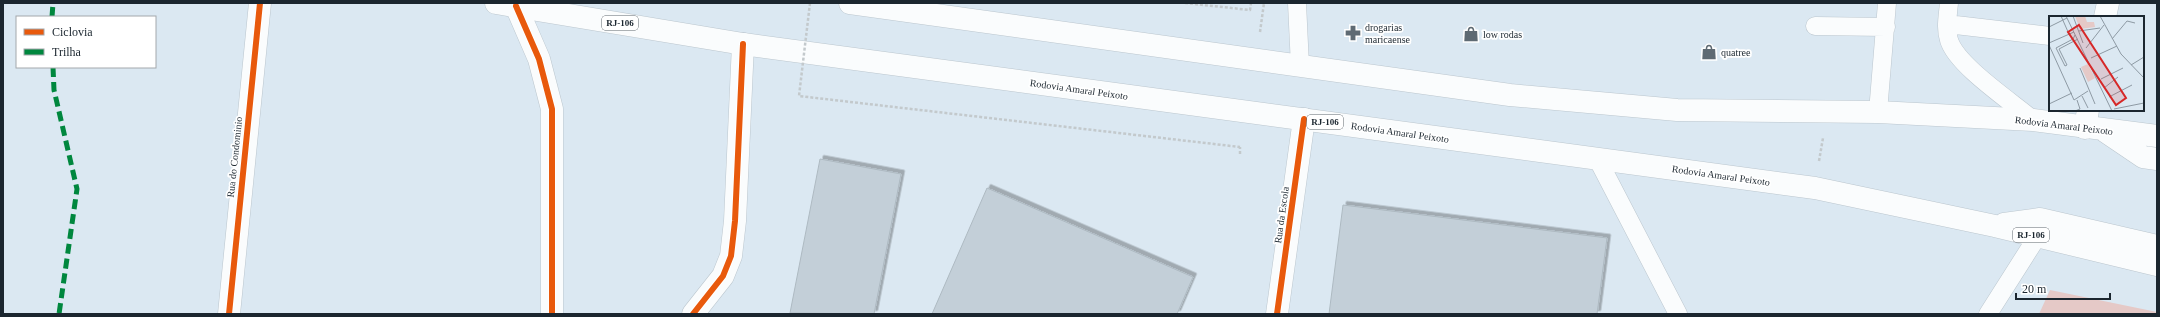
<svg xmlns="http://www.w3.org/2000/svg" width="2160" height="317" font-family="'Times New Roman',serif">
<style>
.green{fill:#e5c9c7}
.building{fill:#c3cfd8;stroke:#aebac2;filter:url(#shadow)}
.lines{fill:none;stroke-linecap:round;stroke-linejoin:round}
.lane-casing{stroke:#bbc6ce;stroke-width:19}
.street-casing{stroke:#bbc6ce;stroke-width:23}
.highway-casing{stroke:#bbc6ce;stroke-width:23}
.path{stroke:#c3c9cc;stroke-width:2.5;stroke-dasharray:3 2;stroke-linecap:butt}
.lane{stroke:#fafcfd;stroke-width:18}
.street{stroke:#fafcfd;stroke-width:22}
.highway{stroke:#fafcfd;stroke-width:22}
.path-bridge{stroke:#c3c9cc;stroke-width:2.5;stroke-dasharray:3 2;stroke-linecap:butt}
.quiet{stroke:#00873e;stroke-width:5;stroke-dasharray:10 5;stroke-linecap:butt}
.cycleway-casing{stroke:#fff;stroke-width:8}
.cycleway{stroke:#e8590c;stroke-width:6}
.labels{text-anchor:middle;stroke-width:3.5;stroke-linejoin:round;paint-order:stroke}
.shield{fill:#fff;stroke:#5f676d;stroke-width:1}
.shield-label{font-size:9px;font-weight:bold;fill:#1b262f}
.poi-label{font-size:10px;fill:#1b262f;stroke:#fff;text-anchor:start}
.street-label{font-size:10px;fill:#1b262f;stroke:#fff}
.inset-road{fill:none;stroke:#8e9aa4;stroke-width:1}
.view{fill:#d62828;fill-opacity:0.15;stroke:#d62828;stroke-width:2}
.inset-edge{fill:none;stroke:#1b262f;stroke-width:2}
</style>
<defs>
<filter id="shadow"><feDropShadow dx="3.5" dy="-3.5" stdDeviation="0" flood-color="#0004"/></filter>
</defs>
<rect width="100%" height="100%" fill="#dbe8f2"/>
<path class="green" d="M2050 290 2157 312V314H2039Z"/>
<path class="building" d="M820 159 901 174 874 314 790 313Z
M987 188 1193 277 1177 314H932Z
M1343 205 1607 238 1597 314H1329Z"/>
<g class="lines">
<defs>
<path id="lane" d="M1297 3 1300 66
M1949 3C1948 15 1945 28 1949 40 1956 65 2012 102 2033 120
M1947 24 2050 36
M1815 26 1886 27
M1878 112 1887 3
M1597 158 1678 314
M1988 314 2037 237"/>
<path id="street" d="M516 6 539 59 552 109V314
M2105 17 2108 3
M2085 128 2088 110
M229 314 260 3
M693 314 723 276 731 256 735 221 743 44
M1277 314 1304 119"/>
<path id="highway" d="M496 3 743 44 1815 188 1995 226 2157 265
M850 3 1510 95 1677 110 1878 112 2033 120 2157 136
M2106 132 2143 157 2157 159
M2004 224 2040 219 2157 246"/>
</defs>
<use href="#lane" class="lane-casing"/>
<use href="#street" class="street-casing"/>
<use href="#highway" class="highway-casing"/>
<path class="path" d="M1185 3 1250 10 1251 3
M1260 32 1264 3
M1240 154V147
M1819 161 1823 138"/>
<use href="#lane" class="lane"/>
<use href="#street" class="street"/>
<use href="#highway" class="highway"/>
<path class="path-bridge" d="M810 3 799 96 1240 147"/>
<path class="quiet" d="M52 17 53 3
M53 67 54 90 77 189 59 314"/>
<defs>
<path id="cycleway" d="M516 6 539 59 552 109V314
M229 314 260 3
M693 314 723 276 731 256 735 221 743 44
M1277 314 1304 119"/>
</defs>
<use href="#cycleway" class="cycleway-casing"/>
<use href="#cycleway" class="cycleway"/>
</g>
<defs>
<symbol id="pharmacy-bare" viewBox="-9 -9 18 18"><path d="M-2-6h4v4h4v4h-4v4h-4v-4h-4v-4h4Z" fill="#5e6a73" stroke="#fff" stroke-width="2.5" paint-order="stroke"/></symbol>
<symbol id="shop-bare" viewBox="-9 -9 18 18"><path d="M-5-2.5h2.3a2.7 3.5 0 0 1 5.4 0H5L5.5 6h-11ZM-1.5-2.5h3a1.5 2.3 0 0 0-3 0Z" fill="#5e6a73" stroke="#fff" stroke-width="2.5" paint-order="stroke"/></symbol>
</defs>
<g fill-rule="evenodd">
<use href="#pharmacy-bare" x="1342" y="22" width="22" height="22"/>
<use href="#shop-bare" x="1460" y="23" width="22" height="22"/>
<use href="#shop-bare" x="1698" y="41" width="22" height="22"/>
</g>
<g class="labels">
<g class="shield">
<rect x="602" y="16" width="36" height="14" rx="3"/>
<rect x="1307" y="115" width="36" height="14" rx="3"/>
<rect x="2013" y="228" width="36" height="14" rx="3"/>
</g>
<g class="shield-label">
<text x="620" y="26">RJ-106</text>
<text x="1325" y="125">RJ-106</text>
<text x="2031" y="238">RJ-106</text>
</g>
<g class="poi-label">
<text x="1365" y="31">drogarias<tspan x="1365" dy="12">maricaense</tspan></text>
<text x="1483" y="38">low rodas</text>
<text x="1721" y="56">quatree</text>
</g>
<g class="street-label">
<text transform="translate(1079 89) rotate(8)" y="4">Rodovia Amaral Peixoto</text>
<text transform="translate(2064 125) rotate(7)" y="4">Rodovia Amaral Peixoto</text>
<text transform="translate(1400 132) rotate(8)" y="4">Rodovia Amaral Peixoto</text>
<text transform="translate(234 157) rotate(-84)" y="4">Rua do Condominio</text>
<text transform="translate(1721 175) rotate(8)" y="4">Rodovia Amaral Peixoto</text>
<text transform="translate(1281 215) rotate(-82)" y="4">Rua da Escola</text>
</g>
</g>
<g transform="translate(2049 16)">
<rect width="95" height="95" fill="#dbe8f2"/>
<path d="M26 0H36L38 6H45L46 11 31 13ZM39 48 46 62 39 66 32 51Z" fill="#e5c9c7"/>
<path class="inset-road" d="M12 0 20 18M17 0 63 95M24 0 34 27M51 0 72 38 95 62M0 11 18 2M30 15 51 12M26 19 24 23 7 32 16 50 18 49 10 33 29 23M63 23 78 5 86 7M0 27 25 16M0 29 25 84 39 75M37 32 55 9M42 42 68 30M82 49 95 41M31 52 46 88M52 63 74 52M55 72 69 61M33 80 39 92M60 81 83 69M0 88 23 77M65 93 95 87M26 95 31 93 28 84"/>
<path class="view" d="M30 9 77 82 67 89 19 16Z"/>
<rect width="95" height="95" class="inset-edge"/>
</g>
<rect width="2160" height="317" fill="none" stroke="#1b262f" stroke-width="8"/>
<rect x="16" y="16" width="140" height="52" fill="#ffffff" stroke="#a4a8ac"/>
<rect x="24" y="29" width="20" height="6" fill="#e8590c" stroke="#a4a8ac"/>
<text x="52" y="36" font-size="12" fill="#1b262f">Ciclovia</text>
<rect x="24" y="49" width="20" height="6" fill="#00873e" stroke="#a4a8ac"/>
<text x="52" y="56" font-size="12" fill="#1b262f">Trilha</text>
<path d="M2016 293v6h94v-6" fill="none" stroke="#1b262f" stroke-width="2"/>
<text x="2022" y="293" font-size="12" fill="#1b262f" stroke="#ffffff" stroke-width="3" paint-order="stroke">20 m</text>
</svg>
